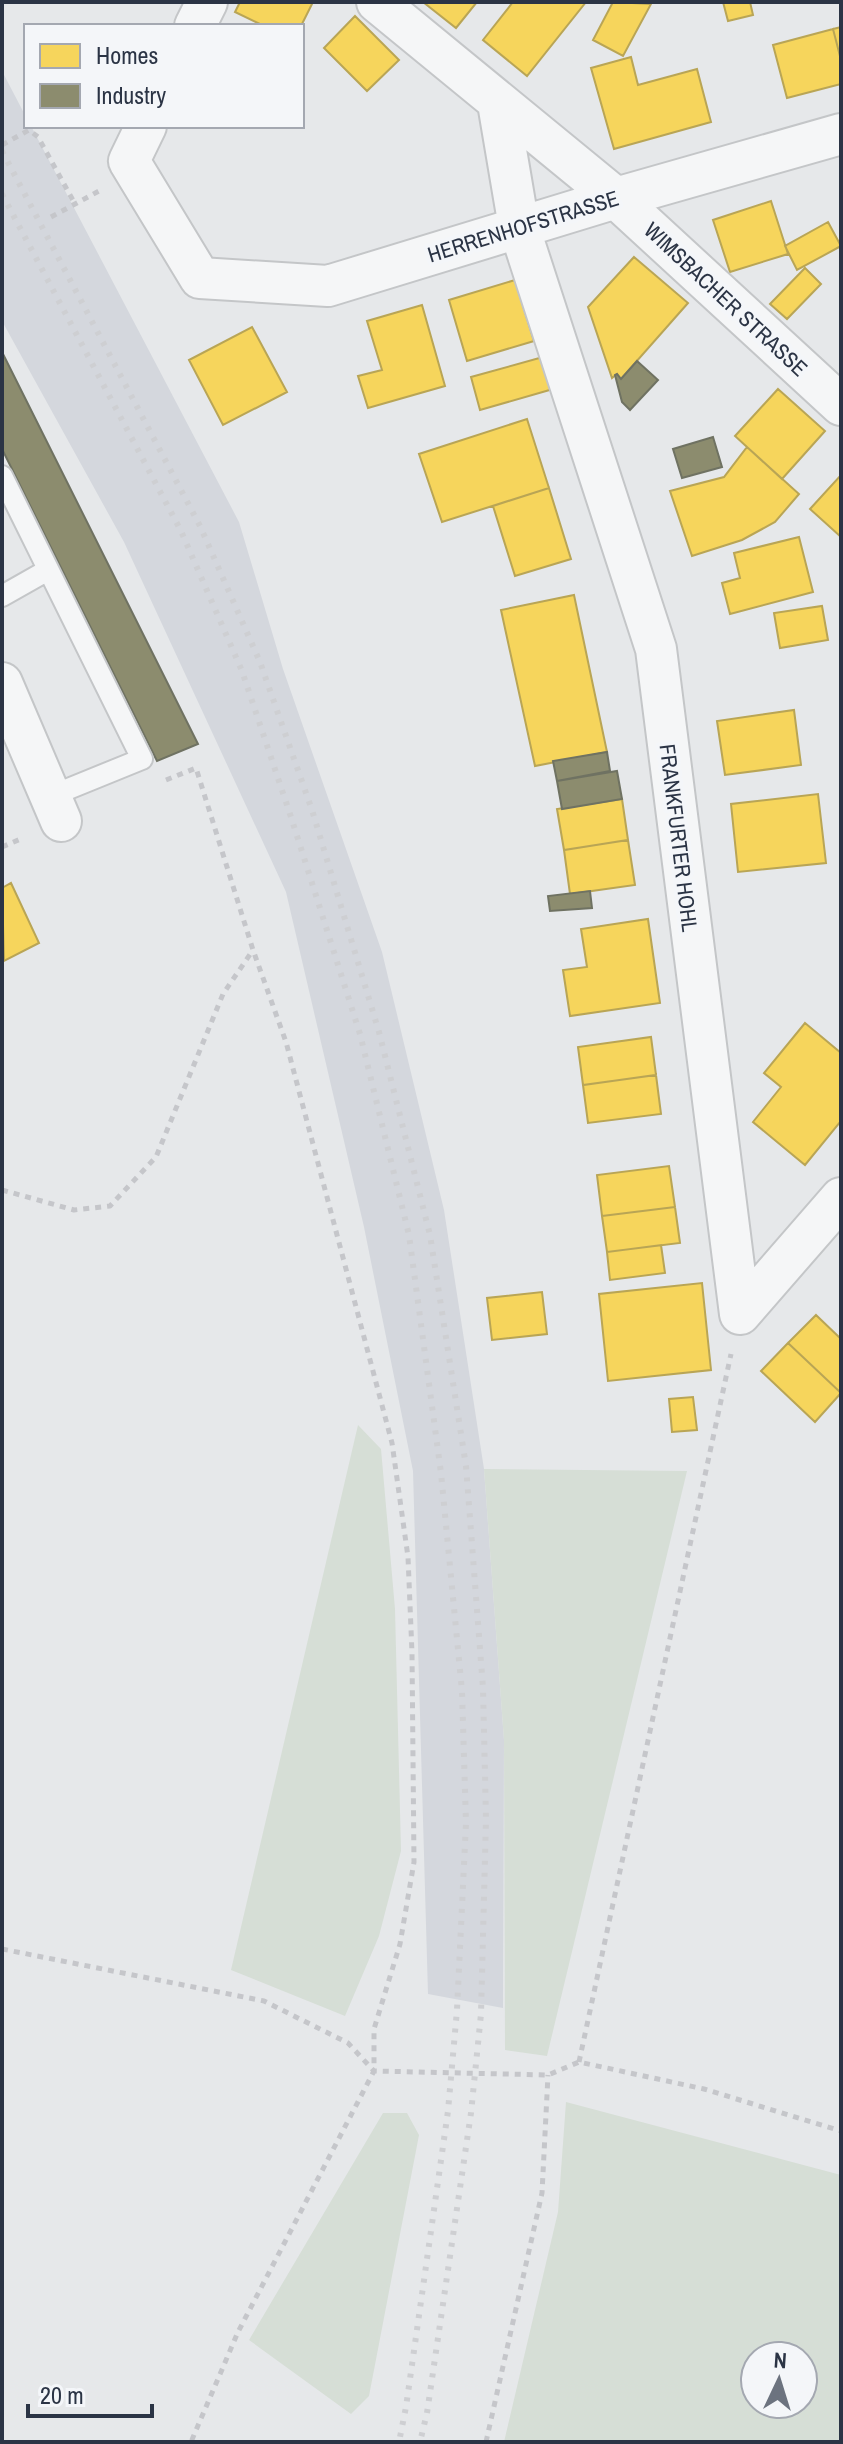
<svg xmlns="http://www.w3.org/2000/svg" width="843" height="2444" font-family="'Archivo Narrow',sans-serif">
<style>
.built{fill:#d4d7dd}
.green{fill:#d6ded6;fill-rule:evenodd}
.homes{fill:#f6d55c;stroke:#b9a555;stroke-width:2}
.industry{fill:#8c8c6e;stroke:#6f7262;stroke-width:2}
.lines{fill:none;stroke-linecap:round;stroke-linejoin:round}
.lane-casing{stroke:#c4c6c8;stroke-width:24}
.street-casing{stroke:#c4c6c8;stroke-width:44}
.path{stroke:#c5c6ca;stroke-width:5;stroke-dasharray:6 6;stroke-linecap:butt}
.lane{stroke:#f5f6f7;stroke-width:20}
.street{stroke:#f5f6f7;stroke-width:40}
.rail{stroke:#cecfd2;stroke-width:6;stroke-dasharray:4 8;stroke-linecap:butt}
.labels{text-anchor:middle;stroke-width:8;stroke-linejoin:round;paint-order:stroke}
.street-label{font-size:22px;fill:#2b3445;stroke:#f4f6f9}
</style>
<rect width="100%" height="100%" fill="#e6e8ea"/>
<path class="built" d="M2 71 26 117V126H31L239 522 283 669 382 952 444 1210 484 1469 504 1740 503 2008 428 1994 413 1471 364 1227 286 892 124 542 2 321Z"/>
<path class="green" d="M358 1425 381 1449 395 1609 401 1851 379 1936 345 2016 231 1970Z
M484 1469 687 1471 547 2056 505 2050 504 1740Z
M566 2102 841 2175V2442H504L558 2212ZM755 2356H803V2404H755Z
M383 2113H407L419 2135 369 2396 351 2414 249 2340Z"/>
<path class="homes" d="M240 2H313L301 26H264L235 12Z
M423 2H477L456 28Z
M513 2H586L527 76 483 40Z
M613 2 651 4 623 56 593 40Z
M723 2H750L753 15 728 21Z
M355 16 399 60 367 91 324 48Z
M841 27V60L833 29Z
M833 29 841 60V84L787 98 773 45Z
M631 57 638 85 697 69 711 122 614 149 591 68Z
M771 201 788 254 730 272 713 220Z
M828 222 841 246 797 270 785 246Z
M634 257 688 303 621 379 617 374 612 378 588 307Z
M805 268 821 284 787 319 770 304Z
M515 280 534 341 467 361 449 300Z
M422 305 445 386 368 408 358 376 382 370 367 321Z
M252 327 287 392 223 425 189 360Z
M543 357 553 389 480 410 471 377Z
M778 389 825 431 782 479 735 436Z
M527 419 549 488 442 522 419 454Z
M747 447 799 494 775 522 742 540 692 556 670 491 724 477Z
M841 475V537L810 509Z
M549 488 571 559 515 576 493 506Z
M799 537 813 592 730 614 722 583 740 578 734 553Z
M574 595 607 752 535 766 501 610Z
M822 606 828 640 780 648 774 613Z
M794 710 801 765 725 775 717 721Z
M818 794 826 863 738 872 731 804Z
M622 799 628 840 564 850 557 809Z
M628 840 635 885 570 894 564 850Z
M11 883 39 943 4 961 2 888Z
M648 919 660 1003 570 1016 563 970 587 967 581 929Z
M805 1023 841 1053V1121L805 1165 753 1122 781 1087 764 1073Z
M651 1037 656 1075 583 1085 578 1047Z
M656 1075 661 1114 588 1123 583 1085Z
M669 1166 675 1207 602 1216 597 1175Z
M675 1207 680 1243 607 1252 602 1216Z
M661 1245 665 1273 610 1280 607 1252Z
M702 1283 711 1370 608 1381 599 1294Z
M542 1292 547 1334 492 1340 487 1298Z
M816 1315 841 1339V1393L788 1343Z
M788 1343 841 1393 815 1422 761 1371Z
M693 1397 697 1430 672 1432 669 1399Z"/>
<path class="industry" d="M2 352 198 744 157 761 2 449Z
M637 361 658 380 630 410 622 402 615 375 617 374 621 379Z
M713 437 722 467 682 478 673 449Z
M607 752 610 771 557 781 553 761Z
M617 771 622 799 562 809 557 781Z
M590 891 592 908 550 911 548 896Z"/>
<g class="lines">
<defs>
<path id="lane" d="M2 476 142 759 51 796
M2 596 48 570"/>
<path id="street" d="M377 2 616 198 841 405
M195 26 207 2
M498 103 519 227 656 649 740 1314 841 1198
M146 126 129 161 200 278 328 286 616 198 841 134
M2 683 61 821"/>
</defs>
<use href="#lane" class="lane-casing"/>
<use href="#street" class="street-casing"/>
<path class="path" d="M2 145 29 130 38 137 75 204
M51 217 99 191
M166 780 196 768 253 950 286 1042 392 1443 408 1557 412 1653 414 1862 400 1944 374 2029V2071L238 2332 191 2442
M2 847 23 838
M2 1190 74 1210 110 1206 156 1157 223 994 253 950
M2 1949 264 2001 348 2043 374 2071 548 2075 579 2062 704 2089 841 2131
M579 2062 731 1354
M486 2442 542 2193 548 2075"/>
<use href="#lane" class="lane"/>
<use href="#street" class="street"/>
<path class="rail" d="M2 151 200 526 260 662 312 810 379 1032 430 1235 466 1466 483 1688 486 1819 481 2014 471 2113 427 2413 420 2442
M2 194 181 531 242 671 291 817 360 1034 409 1235 441 1473 462 1691 466 1823 457 2010 448 2111 406 2407 399 2442"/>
</g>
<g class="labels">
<g class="street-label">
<text transform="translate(523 226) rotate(-17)" y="8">HERRENHOFSTRASSE</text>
<text transform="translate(726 299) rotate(43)" y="8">WIMSBACHER STRASSE</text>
<text transform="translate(679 838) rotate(83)" y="8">FRANKFURTER HOHL</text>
</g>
</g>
<rect width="843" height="2444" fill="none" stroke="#2b3445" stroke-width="8"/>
<rect x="24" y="24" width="280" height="104" fill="#f4f6f9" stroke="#a4a8b1" stroke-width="2"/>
<rect x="40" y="44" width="40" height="24" fill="#f6d55c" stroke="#a4a8b1" stroke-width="2"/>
<text x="96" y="64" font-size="24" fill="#2b3445">Homes</text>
<rect x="40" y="84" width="40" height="24" fill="#8c8c6e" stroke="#a4a8b1" stroke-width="2"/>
<text x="96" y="104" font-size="24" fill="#2b3445">Industry</text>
<g transform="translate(779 2380) rotate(4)"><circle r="38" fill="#f4f6f9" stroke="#a4a8b1" stroke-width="2"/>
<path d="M0-6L14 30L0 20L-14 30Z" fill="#6c737f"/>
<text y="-12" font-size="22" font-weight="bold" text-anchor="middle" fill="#2b3445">N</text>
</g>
<path d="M28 2404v12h124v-12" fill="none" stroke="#2b3445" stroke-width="4"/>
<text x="40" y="2404" font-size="24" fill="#2b3445" stroke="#f4f6f9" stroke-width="6" paint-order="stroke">20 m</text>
</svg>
